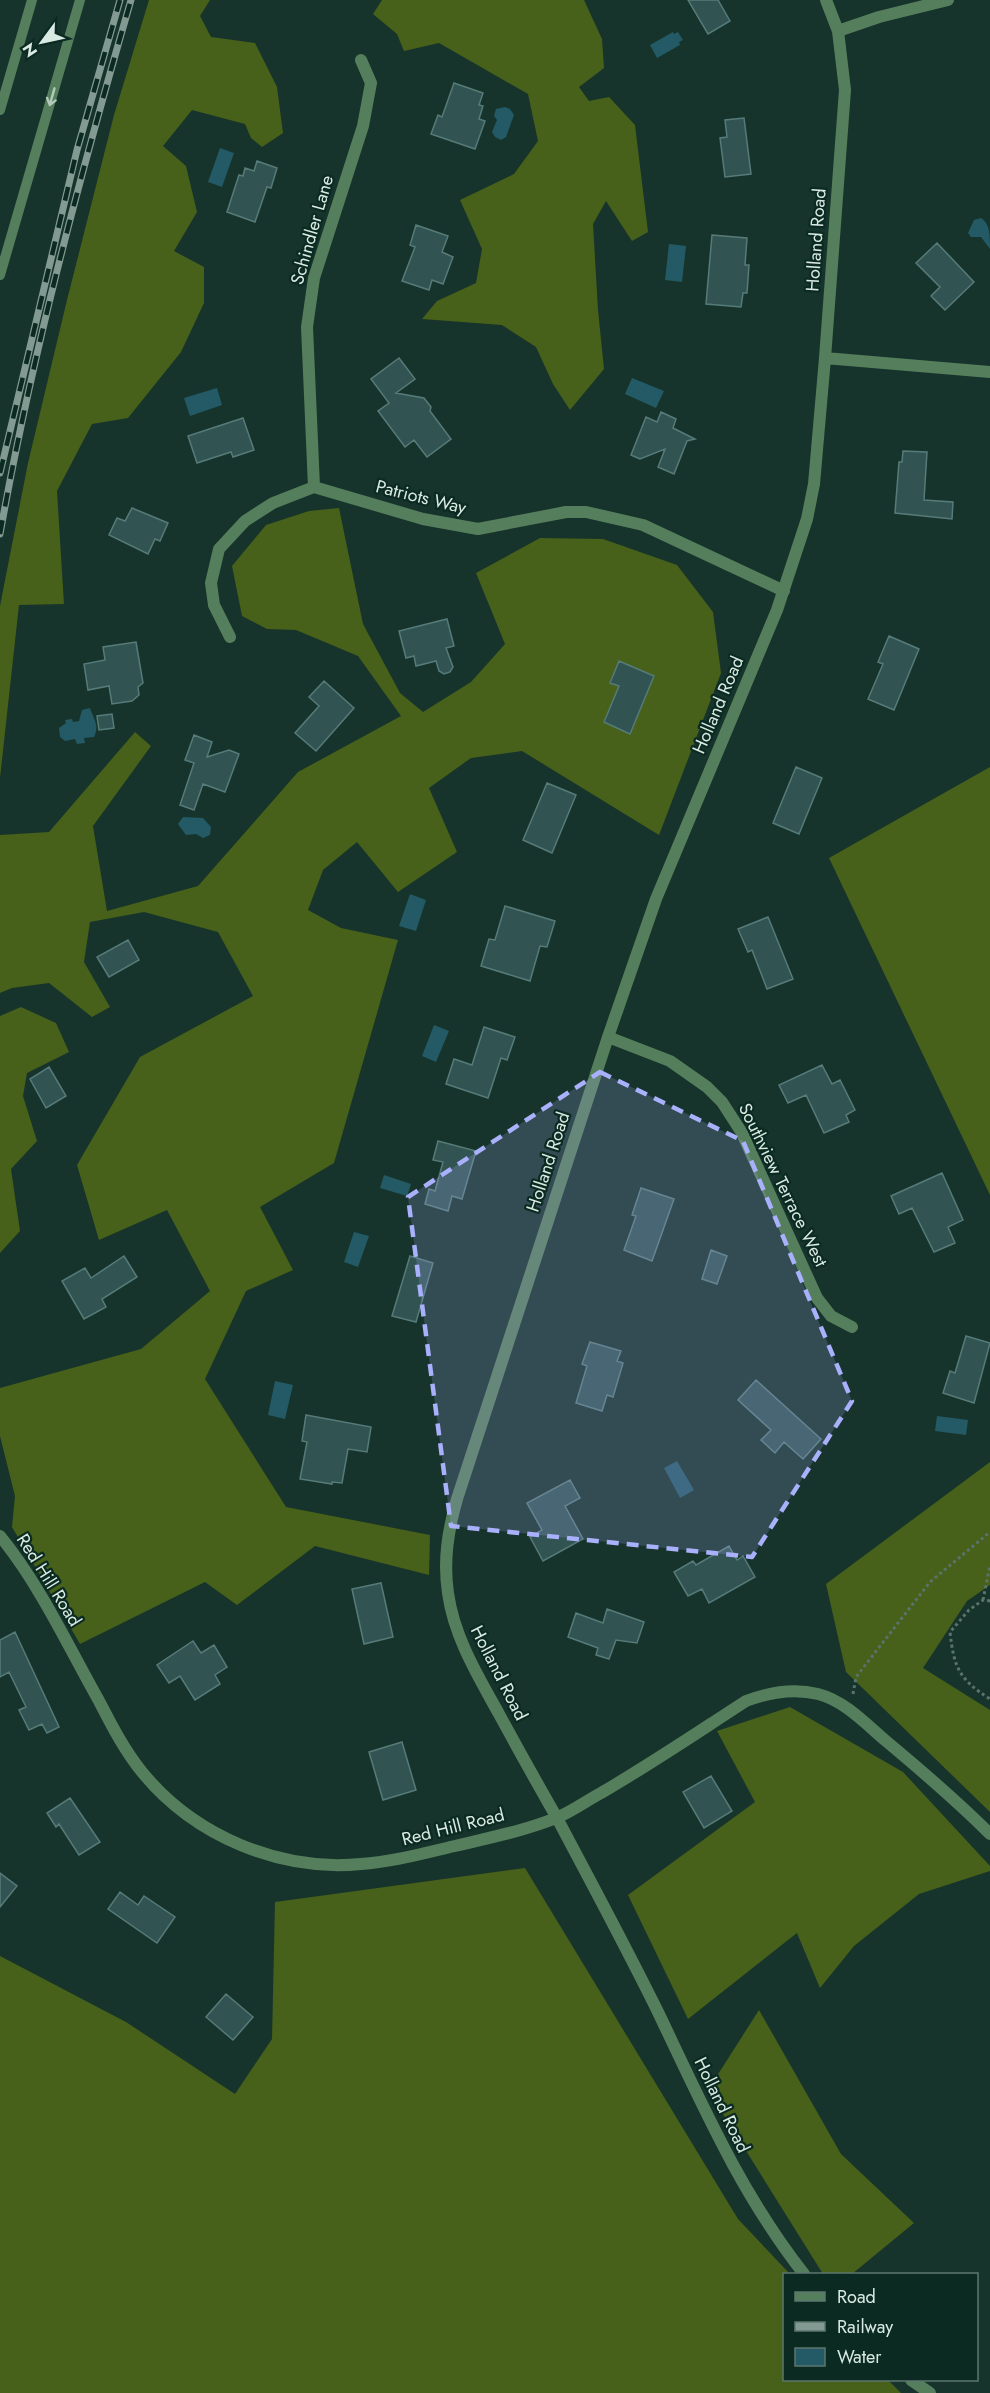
<svg xmlns="http://www.w3.org/2000/svg" width="990" height="2393" font-family="Jost,sans-serif">
<style>
.forest{fill:#47601a}
.water{fill:#235a66}
.building{fill:#315453;stroke:#567b79;stroke-width:1.5}
.lines{fill:none;stroke-linecap:round;stroke-linejoin:round}
.path{stroke:#5a736b;stroke-width:3;stroke-dasharray:3 3;stroke-linecap:butt}
.service{stroke:#557f5c;stroke-width:10}
.minor{stroke:#557f5c;stroke-width:12}
.tertiary{stroke:#557f5c;stroke-width:12}
.rail-casing{stroke:#839a92;stroke-width:7}
.rail{stroke:#0b2a21;stroke-width:4.5;stroke-dasharray:14;stroke-linecap:butt}
.oneway{stroke:#b1caba}
.marked{fill:#a9b0fc;fill-opacity:0.2;stroke:#a9b0fc;stroke-width:4.5;stroke-dasharray:12 8;stroke-linejoin:round}
.labels{text-anchor:middle;stroke-width:4.5;stroke-linejoin:round;paint-order:stroke}
.street-label{font-size:18px;fill:#d9eae3;stroke:#0b2a21}
</style>
<rect width="100%" height="100%" fill="#16342b"/>
<path class="forest" d="M149 0H210L200 16 211 37 255 43 277 87 283 133 262 147 251 138 245 124 192 110 163 146 186 166 197 212 174 251 204 267V303L181 352 128 418 92 424 57 491 64 604 19 605 0 778V606L28 463 67 300 114 115Z
M382 0H584L602 39 604 68 579 87 589 101 609 97 635 125 648 232 632 241 606 201 593 224 598 310 604 369 570 410 553 384 536 347 502 325 422 319 437 301 476 283 482 249 460 200 514 174 538 141 528 94 439 43 404 51 397 34 373 14Z
M339 508 363 624 400 693 423 712 471 682 505 644 476 573 540 538 603 539 677 565 713 612 721 673 659 835 522 751 471 758 429 788 457 852 398 892 357 842 323 870 308 910 341 928 398 940 334 1163 260 1207 293 1270 246 1291 205 1379 286 1507 430 1535 429 1575 315 1546 237 1605 205 1582 80 1644 12 1527 15 1496 0 1436V1388L141 1349 210 1291 167 1210 99 1240 77 1165 140 1057 253 996 218 932 144 912 90 922 84 962 110 1007 92 1017 49 983 12 988 0 993V835L49 832 135 732 151 746 93 826 107 911 198 886 298 772 401 716 358 656 296 630 267 629 242 616 232 566 266 525 309 511Z
M990 767V1195L829 858Z
M21 1007 56 1023 69 1052 27 1073 23 1096 37 1141 11 1169 20 1231 0 1253V1016Z
M990 1462V1585L967 1601 923 1668 990 1710V1812L846 1672 826 1584Z
M790 1707 903 1772 990 1866V1871L919 1894 854 1946 820 1988 797 1933 688 2019 628 1895 755 1802 717 1731Z
M525 1868 738 2219 790 2274H784V2380H888L901 2393H0V1956L126 2022 235 2094 272 2039 275 1902Z
M759 2010 841 2154 914 2223 852 2274H823L708 2090Z"/>
<path class="water" d="M673 32 674 34 678 32 683 40 679 42 680 45 657 58 650 45Z
M505 107 510 109 514 115 506 137 501 140 495 137 492 132 497 120 494 116 496 109Z
M220 148 234 153 222 187 208 182Z
M981 218C990 223 990 236 990 249L981 237H971L968 233 974 220Z
M669 244 686 246 682 282 665 280Z
M632 378 664 391 656 408 625 394Z
M217 388 222 405 190 416 184 398Z
M90 708C93 718 100 725 94 737L84 738 85 743 77 744 75 739 65 741 60 737 59 728 66 723 65 720 72 719 73 722 79 721 82 710Z
M183 817 203 818 211 827 210 835 203 838 196 834 186 835 178 824Z
M410 894 426 900 416 931 399 926Z
M434 1025 449 1031 436 1062 422 1056Z
M384 1175 411 1184 407 1196 380 1188Z
M354 1232 369 1236 358 1267 344 1262Z
M275 1381 293 1385 285 1419 268 1415Z
M937 1416 968 1420 966 1435 935 1431Z
M677 1461 694 1490 680 1498 664 1468Z"/>
<path class="building" d="M688 0H718L730 21 708 34Z
M454 83 483 93 479 105 483 106 479 119 485 121 475 149 431 134 438 115 442 117Z
M744 118 751 174 725 177 720 138 727 137 725 120Z
M257 161 277 168 271 188 267 187 255 222 227 212 239 175 243 176 245 168 254 171Z
M416 225 448 236 442 252 453 257 443 284 432 280 429 290 402 281 415 247 410 245Z
M712 235 747 238 745 265H749L747 293H743L741 307 706 304Z
M937 243 974 282 945 310 931 296 940 287 916 263Z
M399 358 415 379 396 393 424 398 431 407 430 411 451 439 427 457 414 440 405 447 378 411 389 403 371 379Z
M661 412 676 419 673 428 695 439 687 441 674 474 658 467 665 449 640 459 631 455 646 417 657 422Z
M243 418 254 450 233 457 231 452 197 463 188 436Z
M903 451 927 452 924 500 953 502 952 519 895 513 899 462H902Z
M132 508 168 523 160 541 155 539 148 554 109 535 117 518 125 521Z
M447 619 454 646 446 648 453 667 450 672 444 674 439 671 436 661 416 666 414 656 406 658 399 631Z
M889 636 919 649 894 710 868 699 883 664 878 662Z
M136 642 143 683 138 687 139 695 132 701 112 704 109 686 88 690 84 664 105 660 103 647Z
M619 661 654 676 630 734 604 722 619 686 610 683Z
M324 681 354 708 316 751 295 733 319 706 309 697Z
M112 714 114 728 99 730 97 716Z
M194 735 212 742 207 757 229 750 239 754 225 792 203 784 194 810 180 805 194 763 185 760Z
M796 767 822 778 799 834 773 823Z
M547 783 576 795 552 853 523 840Z
M505 906 555 921 547 947 540 946 530 981 481 966 489 939 495 940Z
M768 917 793 979 767 989 752 950 748 952 738 929Z
M128 940 139 960 109 977 97 957Z
M484 1027 515 1037 507 1060 501 1058 488 1098 446 1084 454 1059 472 1065Z
M822 1065 832 1084 840 1080 855 1110 846 1115 849 1122 824 1133 806 1095 788 1103 779 1085Z
M49 1067 66 1096 46 1108 30 1079Z
M438 1141 476 1151 462 1199 452 1196 448 1211 425 1204 429 1189 435 1191 443 1162 433 1160Z
M942 1173 963 1220 948 1227 955 1243 934 1252 912 1208 899 1214 891 1196Z
M641 1188 674 1199 652 1261 624 1250 636 1216 632 1215Z
M711 1250 727 1256 717 1284 702 1279Z
M124 1256 137 1277 102 1299 106 1307 84 1319 62 1281 85 1268 91 1278Z
M410 1256 433 1263 416 1322 392 1316Z
M966 1336 990 1343 974 1403 943 1393 950 1371 955 1373Z
M590 1342 621 1351 617 1361 623 1363 613 1397 607 1395 602 1411 576 1403 587 1366 582 1364Z
M756 1380 821 1439 803 1459 784 1442 775 1453 761 1440 771 1430 738 1400Z
M306 1415 371 1427 367 1452 348 1449 342 1483 332 1482V1484L300 1479 307 1442 302 1441Z
M570 1480 580 1498 565 1506 583 1539 543 1561 530 1537 542 1530 527 1503Z
M729 1546 737 1560 743 1556 755 1577 709 1603 702 1589 688 1596 674 1572 693 1561 696 1565Z
M381 1583 393 1637 364 1644 352 1589Z
M607 1609 644 1622 637 1643 616 1640 609 1659 596 1655 598 1648 568 1637 576 1613 603 1623Z
M15 1632 59 1727 47 1733 42 1724 29 1730 19 1710 26 1707 9 1672 0 1677V1640Z
M193 1641 201 1653 214 1645 227 1667 215 1675 220 1684 195 1700 180 1676 169 1683 157 1665Z
M402 1742 416 1790 383 1800 369 1752Z
M711 1776 732 1811 704 1828 683 1792Z
M70 1798 100 1842 79 1855 59 1824 56 1827 47 1813Z
M0 1873 17 1886 0 1907Z
M120 1892 138 1905 144 1896 175 1917 157 1943 108 1909Z
M226 1994 253 2017 233 2040 206 2017Z"/>
<g class="lines">
<path class="path" d="M983 1600 990 1565
M990 1601 983 1600 969 1610 950 1632C954 1668 959 1679 990 1699
M853 1694 856 1677 930 1582 990 1532"/>
<path class="service" d="M0 110 32 0
M0 275 80 0"/>
<path class="minor" d="M838 31 879 17 948 0
M825 358 990 372
M314 487 307 327 314 278 363 126 371 83 361 60
M230 637 214 605 211 583 219 549 245 521 273 503 314 487 423 519 478 529 566 512H586L643 525 784 591
M608 1037 670 1061 707 1087 722 1102 742 1133 817 1298 831 1316 852 1327
M557 1818C537 1783 518 1749 499 1714 478 1676 454 1637 448 1593 443 1560 448 1530 457 1499L608 1037 656 899 777 610 807 519 814 484 825 358 845 90 838 31 826 0"/>
<path class="tertiary" d="M0 1536C40 1585 67 1644 98 1699 111 1724 124 1750 142 1772 194 1836 280 1872 361 1864 393 1862 424 1853 455 1846 488 1838 524 1831 556 1818 571 1812 586 1801 601 1793 651 1764 698 1732 746 1701 770 1692 793 1688 818 1694 845 1701 866 1724 886 1741 922 1771 957 1801 990 1834
M557 1818C591 1882 626 1947 658 2012 702 2104 741 2194 804 2274
M911 2380 930 2393"/>
<defs>
<path id="rail" d="M0 473 77 150 120 0
M0 534C32 354 80 176 131 0"/>
</defs>
<use href="#rail" class="rail-casing"/>
<use href="#rail" class="rail"/>
</g>
<defs><path id="oneway-shaft" d="M-6 0H5M1.5-3L5.5 0L1.5 3" fill="none" stroke-width="1.6" stroke-linecap="round" stroke-linejoin="round" transform="scale(1.5)"/></defs>
<use class="oneway" href="#oneway-shaft" transform="translate(52 97) rotate(106)"/>
<path class="marked" d="M600 1072 743 1141 852 1401 752 1557 451 1526 408 1197Z"/>
<g class="labels">
<g class="street-label">
<text transform="translate(312 230) rotate(-74)" y="6">Schindler Lane</text>
<text transform="translate(816 240) rotate(-86)" y="6">Holland Road</text>
<text transform="translate(421 497) rotate(14)" y="6">Patriots Way</text>
<text transform="translate(718 705) rotate(-67)" y="6">Holland Road</text>
<text transform="translate(548 1162) rotate(-72)" y="6">Holland Road</text>
<text transform="translate(783 1185) rotate(64)" y="6">Southview Terrace West</text>
<text transform="translate(49 1580) rotate(58)" y="6">Red Hill Road</text>
<text transform="translate(499 1673) rotate(63)" y="6">Holland Road</text>
<text transform="translate(453 1827) rotate(-14)" y="6">Red Hill Road</text>
<text transform="translate(722 2105) rotate(64)" y="6">Holland Road</text>
</g>
</g>
<rect x="783" y="2273" width="195" height="108" fill="#0b2a21" stroke="#5d776f" stroke-width="1.5"/>
<rect x="795" y="2292" width="30" height="9" fill="#557f5c" stroke="#5d776f" stroke-width="1.5"/>
<text x="837" y="2303" font-size="18" fill="#d9eae3">Road</text>
<rect x="795" y="2322" width="30" height="9" fill="#839a92" stroke="#5d776f" stroke-width="1.5"/>
<text x="837" y="2333" font-size="18" fill="#d9eae3">Railway</text>
<rect x="795" y="2348" width="30" height="18" fill="#235a66" stroke="#5d776f" stroke-width="1.5"/>
<text x="837" y="2363" font-size="18" fill="#d9eae3">Water</text>
<g transform="translate(42 42) rotate(237)" stroke="#0b2a21" stroke-width="4.5" paint-order="stroke">
<path d="M0-4.5L10 22L0 15L-10 22Z" fill="#d9eae3"/>
<text y="-9" font-size="16" font-weight="bold" text-anchor="middle" fill="#d9eae3">N</text>
</g>
</svg>
